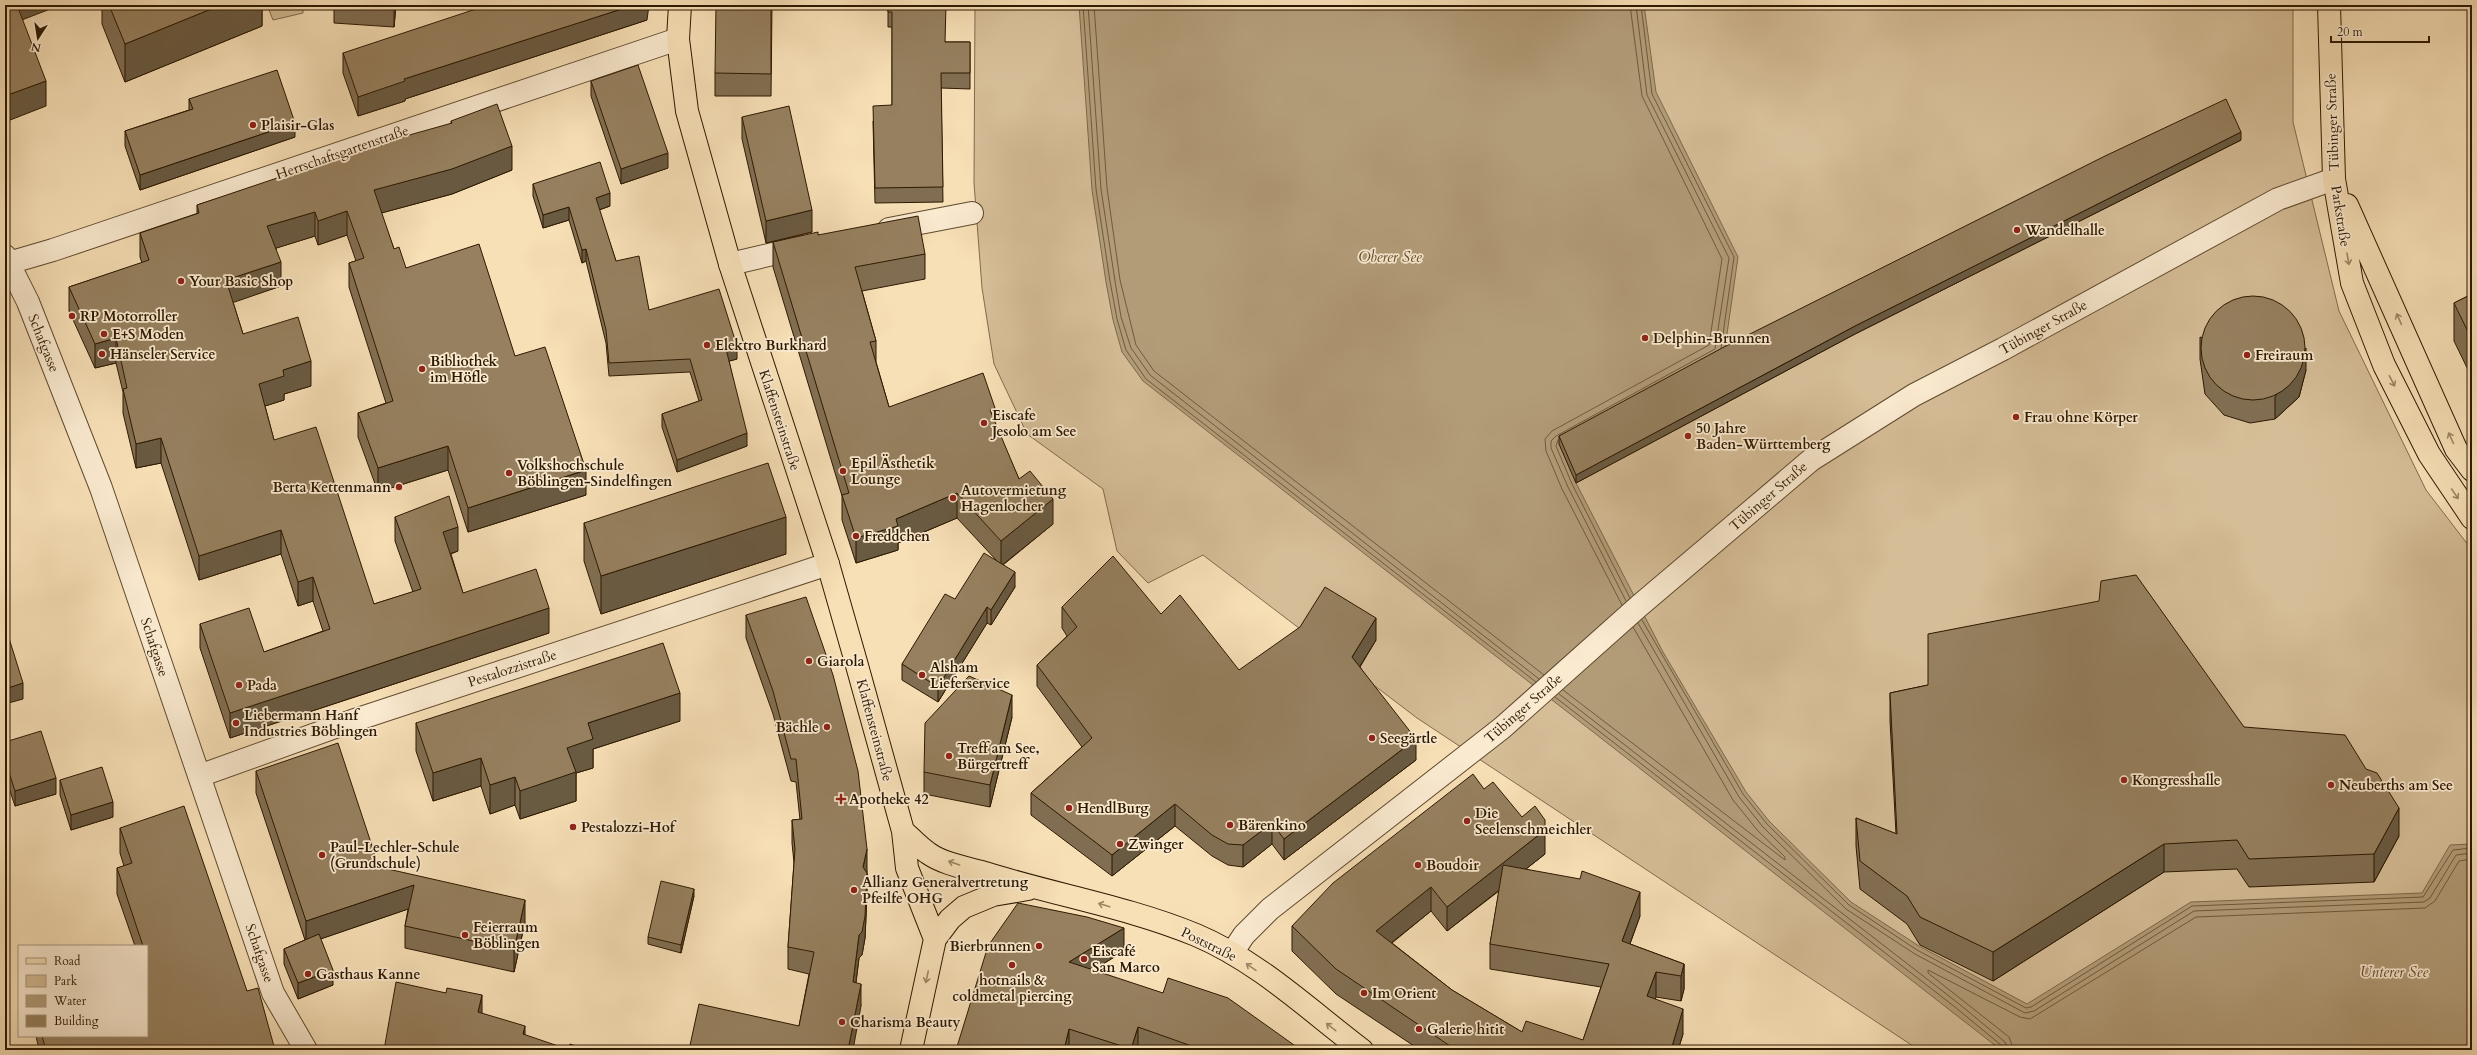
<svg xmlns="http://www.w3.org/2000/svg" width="2477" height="1055" font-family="Cardo,serif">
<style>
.green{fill:#d5bd97;stroke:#816b4c}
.water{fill:#b29c78;stroke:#7d6848}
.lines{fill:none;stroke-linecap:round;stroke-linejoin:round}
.shore{stroke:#705a3c;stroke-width:1}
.minor-casing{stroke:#604a2e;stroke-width:24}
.major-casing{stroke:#2d1900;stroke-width:24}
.minor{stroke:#faead0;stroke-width:22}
.major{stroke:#f7dfb6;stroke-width:22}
.wall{fill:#816e52;stroke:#2d1900;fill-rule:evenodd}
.shaded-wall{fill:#695a42;stroke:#2d1900}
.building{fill:#96805f;stroke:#2d1900}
.oneway{stroke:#9c8664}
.poi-dot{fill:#8f2418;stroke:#faead0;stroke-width:1.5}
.labels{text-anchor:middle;stroke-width:3.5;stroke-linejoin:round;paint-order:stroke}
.street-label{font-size:14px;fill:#2d1900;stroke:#faead0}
.poi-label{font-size:14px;font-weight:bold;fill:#2d1900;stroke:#faead0;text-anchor:start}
.water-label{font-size:15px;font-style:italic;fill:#624d30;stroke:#faead0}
</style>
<rect width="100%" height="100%" fill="#f7dfb6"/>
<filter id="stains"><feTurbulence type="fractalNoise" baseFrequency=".005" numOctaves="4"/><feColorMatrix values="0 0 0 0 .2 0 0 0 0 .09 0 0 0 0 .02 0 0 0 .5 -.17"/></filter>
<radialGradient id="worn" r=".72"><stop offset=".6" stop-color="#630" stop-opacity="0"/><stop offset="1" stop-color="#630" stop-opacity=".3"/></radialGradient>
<path class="green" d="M267 5H303V13L273 20Z
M975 5H2293V122L2339 311 2426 490 2472 550V1050H1919L1417 718 1203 555 1148 583 1117 551 1103 489 1027 434 994 364 982 288 974 183Z"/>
<path class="water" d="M1079 5H1644L1656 92 1738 257 1724 355 1559 444 1576 483 1663 652 1746 792 1769 821 1851 902 1919 946 2027 1004 2191 902 2422 893 2450 845 2472 844V1050H2001L1143 381 1122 352 1113 320 1106 282 1092 190Z"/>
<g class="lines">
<path class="shore" d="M1083 5 1096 189 1110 281 1117 319 1126 350 1146 379 1536 682
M1088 5 1101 189 1115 281 1121 317 1131 348 1150 375 1539 679
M1094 5 1107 188 1120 280 1136 345 1154 371 1544 675
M1641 5 1652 94 1734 257 1721 348
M1558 440 1556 446 1572 484 1630 598
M1626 601 1568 487 1551 448V441L1556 436 1715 349 1729 258 1647 95 1636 5
M1622 605 1562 489 1546 451 1545 439 1552 431 1709 345 1722 259 1642 96 1630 5
M1642 620 1743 794 1767 824 1849 905 1917 950 2026 1008 2031 1007 2192 906 2423 897 2453 850 2472 848
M1638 623 1739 797 1763 827 1846 909 1915 954 2025 1013 2034 1011 2194 911 2424 902 2430 898 2456 855 2472 853
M1563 690 1785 860V857L1758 831 1733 800 1633 627
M1559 694 1958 1003 2005 1042 2008 1050
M1555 697 1955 1007 2001 1045 2003 1050
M2014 1050 2009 1037 1928 973V970L2020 1017 2030 1019 2196 917 2425 908 2435 901 2459 861 2472 859"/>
<defs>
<path id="minor" d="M889 229 972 213
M5 256 28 302 101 488 273 993 306 1050
M5 264 53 250 678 39
M730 264 803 247
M199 776 352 721 828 564
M1232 953 1244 935 1270 909 1502 728 1639 606 1811 460 1914 395 2003 349 2278 199 2334 179"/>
<path id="major" d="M680 5 678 39 687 111 730 264 828 564 856 662 903 831 907 868 935 939
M2329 5 2334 179 2352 283 2384 365 2429 454 2472 518
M2347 205 2456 449 2472 470
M903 831C911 838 919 847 928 853 943 864 967 868 985 873 1055 895 1128 907 1196 935 1258 961 1309 1010 1362 1050
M911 1050 935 939 950 919 964 907 993 895 1028 889"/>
</defs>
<use href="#minor" class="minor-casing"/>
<use href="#major" class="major-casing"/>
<use href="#minor" class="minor"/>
<use href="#major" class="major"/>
</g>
<path class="wall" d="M102 5H262V26L125 82 102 24Z
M334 5H396L394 27 334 23Z
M772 5 771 96H715V73Z
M888 5 946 42H970V89L941 88 943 202 875 203 873 121 892 105V27H888Z
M647 20 405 99V101L358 116 343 73V53Z
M591 81 668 168 621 184 591 96Z
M189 99 295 137 140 190 125 146V131L189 110Z
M742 117 812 232 766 243 742 139Z
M451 121 512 170 452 194 381 213 394 249 406 268 515 356 586 495 468 532 448 470 378 492 358 437V413L386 403 349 287V263L356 261 347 235 318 245 315 236 276 248 281 286 233 302 243 334 311 386 284 394V400L265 406 274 440 374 604 413 592 395 541V517L458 551 451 554 463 593 549 633 230 738 200 648V624L264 652 323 631 313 601 298 606 281 554 199 580 161 463 136 468 123 413V392L116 363 95 368 69 311V287L142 263 140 257V233L197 214V205L451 124Z
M2241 140 1855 334 1576 483 1559 444V436Z
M533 184 610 206 599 210 616 261 649 310 737 359 729 361 747 446 677 472 662 427V414L699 401 690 372 609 376 606 343 586 261 582 263 569 220 543 228 533 196Z
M818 235 925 254V279L862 291 876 341V362L889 407 995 424 1019 479 1053 524 1003 565 1015 587 991 625 987 623 938 702 902 680V664L955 599 997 561 957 518 898 543V550L856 563 842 520V496L773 267V242Z
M2472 294V378L2454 341V303Z
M2200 337 2306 370 2299 397 2275 419 2250 423 2224 415 2205 394 2200 359Z
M584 523 786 554 601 614 584 561Z
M1062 607 1161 614 1239 670 1376 640 1360 667 1416 760 1284 860 1272 844 1243 867 1228 865 1212 856 1175 826 1112 876 1031 815V793L1082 747 1037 686V665L1067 636 1062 628Z
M746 615 867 871V895L865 938 862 955 859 958 856 983 861 1006 799 1026 809 974 788 969V947L794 863 792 843V820H800L796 782 791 781 773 714 746 638Z
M1928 685 2244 727 2399 836 2374 882 2249 887 2237 869 2164 872 1993 981 1920 945 1907 924 1860 889 1856 846V818L1896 834 1890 721V693Z
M1012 717 990 807 924 794V772Z
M680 721 593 749V768L576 773V801L520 819 515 805 490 814 481 786 433 801 416 751V723Z
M5 742 56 794 15 806 5 776Z
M256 771 379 867 525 922 514 972 405 948V926L408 909 320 939 333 985 298 999 284 964V949L305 940 256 793Z
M60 780 113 817 71 830 60 795Z
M1484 789 1545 854 1526 869 1640 916 1630 944 1684 964V989L1681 1001 1656 997 1655 999 1683 1034 1678 1050H1420L1336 994 1292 951V926ZM1499 891 1490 944V969L1601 987 1583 1040 1522 1032 1452 990 1392 943 1431 911 1447 931Z
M120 828 247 991 275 1050H39L36 1036H147V946H135L117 894V868L124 866 120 853Z
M694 896 681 953 648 944V937Z
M1124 951 1093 970 1301 1050H956Z"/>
<path class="shaded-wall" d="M14 5H58V6L14 23Z
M221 5H262V26L125 82V44Z
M394 5H396L394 27Z
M634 5H649L647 20 405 99V101L358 116V97L404 79Z
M46 81V106L5 122V96Z
M295 123V137L140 190V175Z
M2241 132V140L1855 334 1576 483V475L1855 326Z
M512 146V170L452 194 374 215V190Z
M668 153V168L621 184V169Z
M610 193V206L596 211V198Z
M569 207V220L543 228V215Z
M812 210V232L766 243V221Z
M347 211V235L318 245V221Z
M315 212V236L267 251V226Z
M586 249V261L582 263V250Z
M281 262V286L226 305V280Z
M116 338V363L95 368V344Z
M737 346V359L726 362V349Z
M2306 348V370L2299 397 2275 419V397Z
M311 361V386L284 394V400L259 408V384L283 370Z
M995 408V433L990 410Z
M747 433V446L677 472V460Z
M161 438V463L136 468V444Z
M448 446V470L378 492V468Z
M586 470V495L468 532V508Z
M957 493V518L898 543V550L856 563V538L896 519Z
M1053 499V524L1001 566V541Z
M786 517V554L601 614V576Z
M458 527V551L443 556V532Z
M281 530V554L199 580V556Z
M1015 572V587L991 625V610Z
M313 577V601L298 606V582Z
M987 607V623L938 702V687Z
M549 608V633L230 738V713Z
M1376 618V640L1352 679V657Z
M23 683V699L5 704V689Z
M680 693V721L593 749V768L576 773V801L520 819V791L567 748 588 723Z
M1012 695V717L990 807V785Z
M1416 739V760L1284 860V839Z
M481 758V786L433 801V773Z
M515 777V805L490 814V785Z
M56 778V794L15 806V791Z
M113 802V817L71 830V815Z
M1175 804V826L1112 876V855Z
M2399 808V836L2374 882V854Z
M1272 823V844L1243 867V845Z
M1545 830V854L1447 931V907Z
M2164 844V872L1993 981V952Z
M867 849V871L863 889V867Z
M867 873V895L865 938 862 955 859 958 853 1005V982Z
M414 885V907L306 944V921Z
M1431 887V911L1376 955V931Z
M694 889V896L681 953V945Z
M1640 892V916L1622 965V941Z
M525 900V922L514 972V950Z
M1124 928V951L1069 985V962Z
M1684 964V989L1681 1001V976Z
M333 970V985L298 999V983Z
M1656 972V997L1647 1021V996Z
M861 984V1006L853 1050H848Z
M482 995V1018L478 1012Z
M1683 1009V1034L1678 1050H1671Z
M525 1026V1049L523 1034Z
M1138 1027V1050H1131V1049Z
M1069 1029V1050H1064Z"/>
<path class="building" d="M5 5H17L46 81 5 96Z
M109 5H221L125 44Z
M488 5H634L404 79 405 81 358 97 343 53Z
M716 5H771V74L715 73Z
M888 5H946L945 42H970V73H941L943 187 875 188 873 106 892 105V12H888Z
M638 65 668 153 621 169 591 81Z
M277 70 295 123 140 175 125 131 193 109 189 99Z
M2226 99 2241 132 1855 326 1576 475 1559 436 1724 347 2105 156Z
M497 104 512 146 452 169 374 190 394 249 399 247 406 268 479 244 515 356 545 347 586 470 468 508 448 446 378 468 358 413 393 401 349 263 364 258 347 211 318 221 315 212 267 226 281 262 226 280 243 334 298 317 311 361 283 370 284 376 259 384 274 440 316 427 374 604 421 589 395 517 449 496 458 527 443 532 463 593 536 569 549 608 230 713 200 624 249 608 264 652 330 629 313 577 298 582 281 530 199 556 161 438 136 444 123 389 127 388 116 338 95 344 69 287 149 260 140 233 199 213 197 205 381 143 452 123 451 121Z
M789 106 812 210 766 221 742 117Z
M600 162 610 193 596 198 616 261 639 256 649 310 719 289 737 346 726 349 747 433 677 460 662 414 702 400 690 359 609 363 606 330 586 249 582 250 569 207 543 215 533 184Z
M918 216 925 254 855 267 876 341 870 342 889 407 983 373 995 408 990 410 1019 479 1030 471 1053 499 1001 541 957 493 896 519 898 526 856 538 842 495 849 493 773 242 818 232V235Z
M2472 294V340L2454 303Z
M2201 348a52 52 0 1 1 104 0a52 52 0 1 1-104 0Z
M768 463 786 517 601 576 584 523Z
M984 553 1015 572 991 610 987 607 938 687 902 664 945 594 955 599Z
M1113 556 1161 614 1180 595 1239 670 1300 627 1325 587 1376 618 1352 657 1416 739 1284 839 1272 823 1243 845 1228 844 1212 835 1175 804 1112 855 1031 793 1092 738 1037 665 1077 627 1062 607Z
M2136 575 2244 727 2345 735 2366 769 2377 773 2399 808 2374 854 2249 859 2237 840 2164 844 1993 952 1920 917 1907 896 1860 861 1856 818 1897 834 1890 693 1928 685V634L2099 601 2101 581Z
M806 597 833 675 858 771 867 849 863 867 867 873 865 916 862 932 859 935 853 982 861 984 848 1050H689L699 1004 799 1026 814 952 788 947 795 849 792 820 802 819 796 759H791L773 691 746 615Z
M5 634 6 636 8 635 23 683 5 689Z
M663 643 680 693 588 723 593 739 567 748 576 772 520 791 515 777 490 785 481 758 433 773 416 723Z
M969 676 1012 695 990 785 924 772 925 723Z
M41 731 56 778 15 791 5 760V742Z
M338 743 379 867 525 900 514 950 405 926 414 885 306 921 256 771Z
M102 767 113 802 71 815 60 780Z
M1473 774 1484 789 1493 782 1522 817 1535 806 1545 820V830L1447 907 1431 887 1376 931 1452 990 1522 1032 1526 1021 1583 1040 1609 964 1490 944 1503 865 1580 879 1582 871 1640 892 1622 941 1684 964 1681 976 1656 972 1647 996 1683 1009 1671 1050H1456L1336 969 1292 926 1333 883Z
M184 806 247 991 258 988 275 1050H46L42 1036H147V946H143L117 868 132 863 120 828Z
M661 881 694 889 681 945 648 937Z
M1018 903 1087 917 1124 928 1069 962 1163 993 1168 978 1228 998 1301 1050H1203L1138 1027 1131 1049 1069 1029 1064 1050H956L988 946Z
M319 934 333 970 298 983 284 949Z
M396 982 446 993 447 988 482 995 478 1012 525 1026 523 1034 567 1049 570 1044 587 1050H384Z"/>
<defs><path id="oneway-shaft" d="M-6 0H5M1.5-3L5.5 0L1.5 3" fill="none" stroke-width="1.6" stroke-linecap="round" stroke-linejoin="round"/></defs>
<g class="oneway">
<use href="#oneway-shaft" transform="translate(2348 259) rotate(80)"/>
<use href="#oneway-shaft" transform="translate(2399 319) rotate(-114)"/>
<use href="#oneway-shaft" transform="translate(2392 381) rotate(63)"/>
<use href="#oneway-shaft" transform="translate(2451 438) rotate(-114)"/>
<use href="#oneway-shaft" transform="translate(2455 494) rotate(56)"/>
<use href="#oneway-shaft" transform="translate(954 863) rotate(-161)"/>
<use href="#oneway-shaft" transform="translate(1104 905) rotate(-163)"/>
<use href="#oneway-shaft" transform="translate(1251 967) rotate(-145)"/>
<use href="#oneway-shaft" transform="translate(927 977) rotate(102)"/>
<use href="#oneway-shaft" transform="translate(1331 1027) rotate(-142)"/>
</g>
<g class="poi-dot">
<circle cx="253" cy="125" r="4"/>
<circle cx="2017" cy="230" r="4"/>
<circle cx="181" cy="281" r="4"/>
<circle cx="72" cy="316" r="4"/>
<circle cx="104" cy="334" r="4"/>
<circle cx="1645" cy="338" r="4"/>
<circle cx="707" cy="345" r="4"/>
<circle cx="102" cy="354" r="4"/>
<circle cx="2247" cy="355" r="4"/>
<circle cx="422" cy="369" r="4"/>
<circle cx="2016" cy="417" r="4"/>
<circle cx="984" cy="423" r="4"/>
<circle cx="1688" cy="436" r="4"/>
<circle cx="843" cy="471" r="4"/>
<circle cx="509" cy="473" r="4"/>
<circle cx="399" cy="487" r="4"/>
<circle cx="953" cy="498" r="4"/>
<circle cx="856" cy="536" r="4"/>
<circle cx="809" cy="661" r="4"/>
<circle cx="922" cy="675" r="4"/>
<circle cx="239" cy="685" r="4"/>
<circle cx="236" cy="723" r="4"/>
<circle cx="827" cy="727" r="4"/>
<circle cx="1372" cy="738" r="4"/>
<circle cx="949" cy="756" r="4"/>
<circle cx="2124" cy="780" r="4"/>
<circle cx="2331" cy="785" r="4"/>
<path d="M839 793h4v4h4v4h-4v4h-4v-4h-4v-4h4z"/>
<circle cx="1069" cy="808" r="4"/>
<circle cx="1467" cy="821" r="4"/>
<circle cx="1230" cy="825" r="4"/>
<circle cx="573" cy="827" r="4"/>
<circle cx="1120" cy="844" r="4"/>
<circle cx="322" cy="855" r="4"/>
<circle cx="1418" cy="865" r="4"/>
<circle cx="854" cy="890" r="4"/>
<circle cx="465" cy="935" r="4"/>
<circle cx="1039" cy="946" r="4"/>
<circle cx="1084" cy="959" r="4"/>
<circle cx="1012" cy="965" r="4"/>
<circle cx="308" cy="974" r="4"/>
<circle cx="1364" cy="993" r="4"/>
<circle cx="842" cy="1022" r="4"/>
<circle cx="1419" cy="1029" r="4"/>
</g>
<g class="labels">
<g class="street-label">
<text transform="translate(2332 122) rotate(-92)" y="5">Tübinger Straße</text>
<text transform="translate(342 152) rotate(-19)" y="5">Herrschaftsgartenstraße</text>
<text transform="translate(2341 216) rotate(81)" y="5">Parkstraße</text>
<text transform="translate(2043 327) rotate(-29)" y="5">Tübinger Straße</text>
<text transform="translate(44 343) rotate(68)" y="5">Schafgasse</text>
<text transform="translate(780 420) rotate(72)" y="5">Klaffensteinstraße</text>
<text transform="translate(1768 496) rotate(-41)" y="5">Tübinger Straße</text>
<text transform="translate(155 647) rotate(72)" y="5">Schafgasse</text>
<text transform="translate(512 668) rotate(-18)" y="5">Pestalozzistraße</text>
<text transform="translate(1523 708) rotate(-41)" y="5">Tübinger Straße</text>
<text transform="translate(875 730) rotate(75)" y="5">Klaffensteinstraße</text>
<text transform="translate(1209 944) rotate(26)" y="5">Poststraße</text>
<text transform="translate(260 953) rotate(71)" y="5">Schafgasse</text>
</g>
<g class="poi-label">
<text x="261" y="130">Plaisir-Glas</text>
<text x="2025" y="235">Wandelhalle</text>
<text x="189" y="286">Your Basic Shop</text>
<text x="80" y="321">RP Motorroller</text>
<text x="112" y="339">E+S Moden</text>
<text x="1653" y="343">Delphin-Brunnen</text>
<text x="715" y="350">Elektro Burkhard</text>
<text x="110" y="359">Hänseler Service</text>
<text x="2255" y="360">Freiraum</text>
<text x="430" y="366">Bibliothek<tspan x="430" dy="16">im Höfle</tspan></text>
<text x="992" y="420">Eiscafe<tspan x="992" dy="16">Jesolo am See</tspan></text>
<text x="2024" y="422">Frau ohne Körper</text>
<text x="1696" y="433">50 Jahre<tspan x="1696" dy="16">Baden-Württemberg</tspan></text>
<text x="851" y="468">Epil Ästhetik<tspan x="851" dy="16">Lounge</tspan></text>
<text x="517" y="470">Volkshochschule<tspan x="517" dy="16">Böblingen-Sindelfingen</tspan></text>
<text x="391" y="492" text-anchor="end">Berta Kettenmann</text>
<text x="961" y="495">Autovermietung<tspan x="961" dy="16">Hagenlocher</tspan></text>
<text x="864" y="541">Freddchen</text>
<text x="817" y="666">Giarola</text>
<text x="930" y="672">Alsham<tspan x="930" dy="16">Lieferservice</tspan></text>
<text x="247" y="690">Pada</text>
<text x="244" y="720">Liebermann Hanf<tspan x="244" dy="16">Industries Böblingen</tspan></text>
<text x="819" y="732" text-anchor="end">Bächle</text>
<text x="1380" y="743">Seegärtle</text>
<text x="957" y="753">Treff am See,<tspan x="957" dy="16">Bürgertreff</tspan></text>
<text x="2132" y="785">Kongresshalle</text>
<text x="2339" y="790">Neuberths am See</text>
<text x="849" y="804">Apotheke 42</text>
<text x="1077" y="813">HendlBurg</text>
<text x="1475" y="818">Die<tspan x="1475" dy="16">Seelenschmeichler</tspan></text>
<text x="1238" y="830">Bärenkino</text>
<text x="581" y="832">Pestalozzi-Hof</text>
<text x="1128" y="849">Zwinger</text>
<text x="330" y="852">Paul-Lechler-Schule<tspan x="330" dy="16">(Grundschule)</tspan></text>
<text x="1426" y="870">Boudoir</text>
<text x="862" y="887">Allianz Generalvertretung<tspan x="862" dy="16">Pfeilfe OHG</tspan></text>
<text x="473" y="932">Feierraum<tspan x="473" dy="16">Böblingen</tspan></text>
<text x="1031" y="951" text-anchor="end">Bierbrunnen</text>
<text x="1092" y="956">Eiscafé<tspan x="1092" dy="16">San Marco</tspan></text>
<text x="316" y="979">Gasthaus Kanne</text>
<text x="1012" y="985" text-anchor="middle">hotnails &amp;<tspan x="1012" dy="16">coldmetal piercing</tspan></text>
<text x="1372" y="998">Im Orient</text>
<text x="850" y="1027">Charisma Beauty</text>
<text x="1427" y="1034">Galerie hitit</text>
</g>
<g class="water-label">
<text x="1390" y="262">Oberer See</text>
<text x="2394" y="977">Unterer See</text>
</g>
</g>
<rect width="2477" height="1055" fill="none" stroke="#f7dfb6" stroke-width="20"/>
<rect x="6" y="6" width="2465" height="1043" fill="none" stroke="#2d1900" stroke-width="2"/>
<rect x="10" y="10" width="2457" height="1035" fill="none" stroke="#2d1900"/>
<rect x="18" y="945" width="130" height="92" fill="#faead0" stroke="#a8967d"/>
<rect x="26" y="958" width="20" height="6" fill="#f7dfb6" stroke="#a8967d"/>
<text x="54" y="965" font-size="12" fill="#2d1900">Road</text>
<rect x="26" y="975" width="20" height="12" fill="#d5bd97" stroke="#a8967d"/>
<text x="54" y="985" font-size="12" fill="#2d1900">Park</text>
<rect x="26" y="995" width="20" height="12" fill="#b29c78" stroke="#a8967d"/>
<text x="54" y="1005" font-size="12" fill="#2d1900">Water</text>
<rect x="26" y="1015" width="20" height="12" fill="#96805f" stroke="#a8967d"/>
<text x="54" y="1025" font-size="12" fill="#2d1900">Building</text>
<g transform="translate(38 38) rotate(192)" stroke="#faead0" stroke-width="3" paint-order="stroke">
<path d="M0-3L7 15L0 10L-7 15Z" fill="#2d1900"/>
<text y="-6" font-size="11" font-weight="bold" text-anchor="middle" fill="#2d1900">N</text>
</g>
<path d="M2331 36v6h98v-6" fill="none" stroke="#2d1900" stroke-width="2"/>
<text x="2337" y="36" font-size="12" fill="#2d1900" stroke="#faead0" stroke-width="3" paint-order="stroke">20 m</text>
<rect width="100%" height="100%" filter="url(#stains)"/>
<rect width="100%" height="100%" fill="url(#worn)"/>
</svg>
